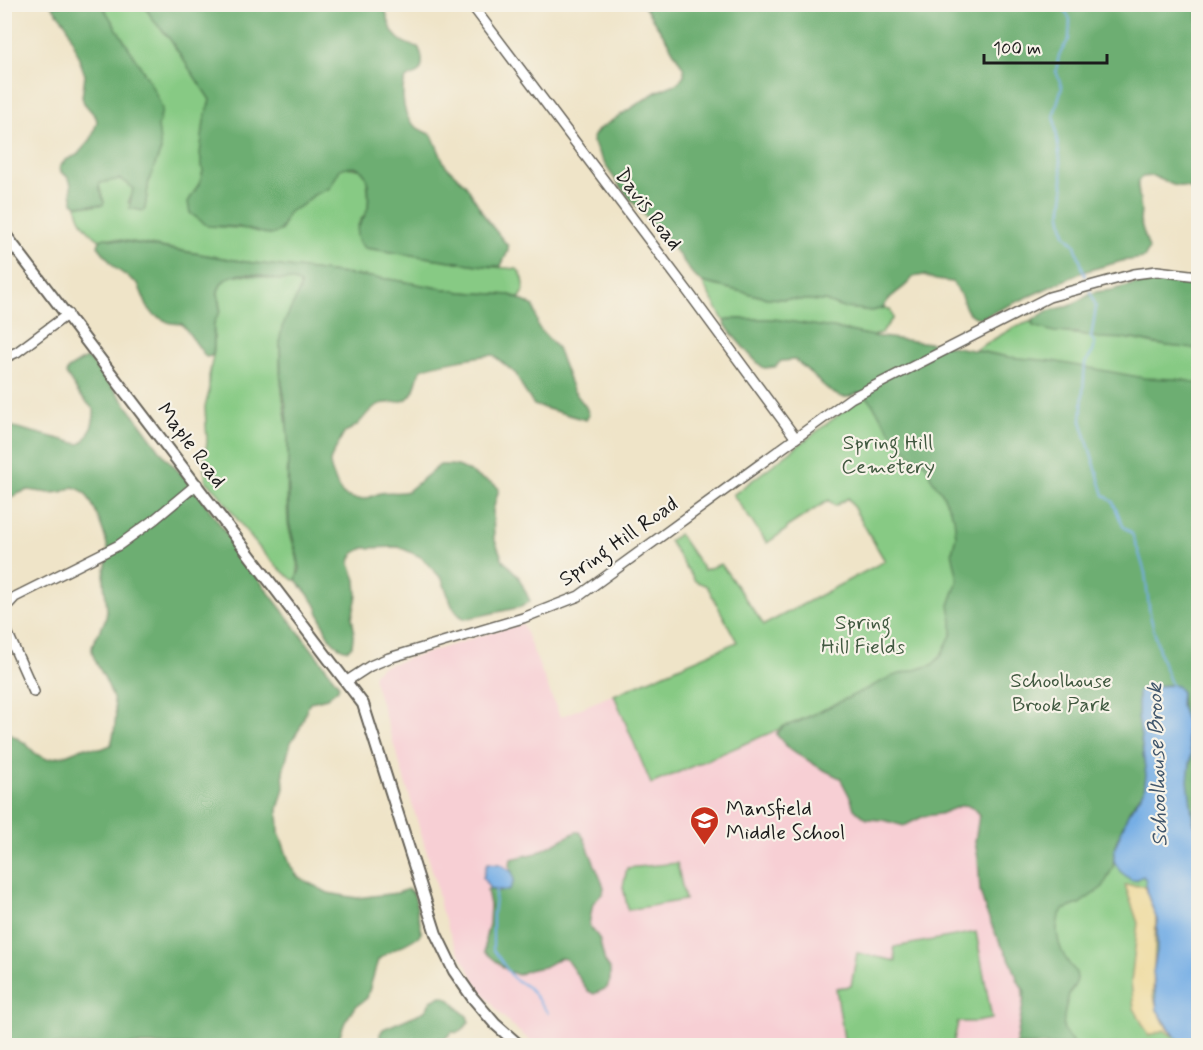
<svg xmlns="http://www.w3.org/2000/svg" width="1203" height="1050" font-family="Mynerve,sans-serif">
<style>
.built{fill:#f7cfd4}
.green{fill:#87ca84;stroke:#527350;stroke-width:1.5;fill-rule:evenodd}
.forest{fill:#6dae72;stroke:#446547;stroke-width:1.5}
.sand{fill:#eeda9e;stroke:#857b5d;stroke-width:1.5}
.water{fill:#76aee5;stroke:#496580;stroke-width:1.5}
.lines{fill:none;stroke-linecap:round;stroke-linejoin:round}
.stream{stroke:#76aee5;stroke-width:2}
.minor-casing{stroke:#666258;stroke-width:12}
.tertiary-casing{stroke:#666258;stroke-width:14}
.minor{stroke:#fff;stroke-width:9}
.tertiary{stroke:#fff;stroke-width:10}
.labels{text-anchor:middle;stroke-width:4.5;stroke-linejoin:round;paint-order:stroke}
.street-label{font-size:21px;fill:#1c1c1c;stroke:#f7f3e8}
.park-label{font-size:21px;fill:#415940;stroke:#f7f3e8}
.poi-label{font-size:21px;fill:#1c1c1c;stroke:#f7f3e8;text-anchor:start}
.water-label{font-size:22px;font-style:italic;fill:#40566c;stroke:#f7f3e8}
</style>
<rect width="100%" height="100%" fill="#f7f3e8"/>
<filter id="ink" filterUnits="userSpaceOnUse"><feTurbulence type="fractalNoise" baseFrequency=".0167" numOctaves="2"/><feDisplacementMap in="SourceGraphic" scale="12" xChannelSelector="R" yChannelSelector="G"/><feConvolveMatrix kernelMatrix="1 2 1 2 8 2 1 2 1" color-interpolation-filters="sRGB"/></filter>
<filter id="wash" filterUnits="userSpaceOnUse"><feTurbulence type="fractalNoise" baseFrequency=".008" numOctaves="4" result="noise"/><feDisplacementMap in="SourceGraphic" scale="24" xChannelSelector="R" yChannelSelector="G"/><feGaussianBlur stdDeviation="1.35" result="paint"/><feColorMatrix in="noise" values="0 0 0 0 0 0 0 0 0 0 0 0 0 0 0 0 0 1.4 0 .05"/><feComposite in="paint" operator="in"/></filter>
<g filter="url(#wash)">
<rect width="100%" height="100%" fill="#efe4c8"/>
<path class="built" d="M522 623 560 717 614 694 652 784 812 714 829 742 976 807 1022 983 1024 1008 1019 1045H536L518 1031 502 1016 480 989 453 942 441 909 435 879 373 677 375 672 381 667Z"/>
<path class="green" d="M59 5H145L299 207 314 195 330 188 340 169 346 167 363 170C368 176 370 203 367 211 365 215 361 218 359 223 355 232 357 243 365 248L484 266 517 269C525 277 526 288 520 298L510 295 461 292 395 280 246 262 110 238 100 240C89 233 77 219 77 205L95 206 104 202 99 186 100 183 120 179C126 182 132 185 134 192L128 202 143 211 145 209 149 180 161 150ZM287 214 281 231 208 226Z
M232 275C249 275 256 275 271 279 281 281 292 278 300 284 301 295 285 318 282 330 279 341 280 355 280 366 280 391 287 415 288 439 288 467 286 495 288 522 290 543 303 559 296 580H293C261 556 240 522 216 490L206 481 204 467 207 441 205 407 209 392V376L214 351V323L220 308 218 291 223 281Z
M702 282 767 298 825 301 840 307 872 311 883 308 890 309 893 318 881 333 873 336 839 329 768 319H730L724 321Z
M1032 321 1033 326C1065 335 1097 336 1130 339 1140 340 1151 344 1161 345 1174 347 1186 347 1198 349V383L1183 380 1198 403V1045H1019L1024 1008 1022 983 976 807 829 742 812 715 651 784 614 695 737 642 707 586 695 581 669 541 679 534 704 570 721 564 764 625 885 561 848 498 835 506 829 500 787 527V529L767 543 733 495 865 395 1008 357 975 350 1013 328Z
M677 863 685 900 628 910 623 887 627 868Z
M976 932 992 1019 976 1022H958L953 1045H845L836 988 851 986 857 953 896 961 894 947Z"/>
<path class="forest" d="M51 5H102L149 80 161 105 162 110 158 126 161 150 149 180 145 209 143 211 129 208 133 189 127 183 120 179 100 183 99 186 104 202 103 205H77L73 202C68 188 77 182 61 172L60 166 66 160 77 155 91 139 97 122 96 117 84 103 82 97 85 75 67 25Z
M144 5H387C385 10 386 13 388 19 392 36 401 44 418 47 422 53 425 67 418 73 414 76 409 75 406 79 402 85 403 91 403 98 405 120 411 127 432 135L445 165 466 185 487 220 508 246V251L501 266H484L365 248C345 233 367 219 368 207 370 186 369 158 340 169L330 188 314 195 301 206 290 211C282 220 285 232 271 235L238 227 208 226 190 213 188 202 200 182 203 171 200 154 204 121 210 100 169 38 153 20Z
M643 5H1198V214L1195 207 1196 196 1190 188 1173 185 1153 176 1142 177 1138 181V187L1141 210 1140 221 1149 249 1144 258 1122 261 1083 272 981 318C965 316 966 307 961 296 959 291 955 286 952 282L936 280 924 275 913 277C904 291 890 293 883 308L872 311 840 307 825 301 767 298 702 282C691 276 686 263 678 254 649 219 612 184 593 142V137L599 129 656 92 678 83 684 75V69L665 37Z
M105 238 246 262 395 280 461 292 510 295 534 306 538 327 557 348 573 390 586 407 589 415 586 420 534 405 524 390 516 374 493 355C485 355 425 365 421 370 415 379 417 392 407 399 398 405 385 400 376 406 362 415 364 424 345 432 343 435 331 457 330 461 329 467 339 492 344 495 348 497 354 499 358 499 367 500 372 496 380 493 389 491 399 494 408 491L440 465C465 464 462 469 482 479 489 482 494 482 499 489L493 510 494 538 503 560 518 576 530 601 521 607 465 619 460 616 452 606 442 579 421 557 399 547 364 548 354 553 351 558 350 564 356 580 357 596 352 618 354 629 352 646 348 650C326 646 324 623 316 606 312 597 302 588 296 580L300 569 298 558 289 523 288 440 286 407 281 378 280 338 282 327 300 290V284C291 277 279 282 269 278 252 272 223 270 218 292 217 299 220 304 220 311 219 315 215 319 214 323 212 334 216 345 212 356L206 357 182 324 170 323 154 315 147 306 138 284 115 268 98 246 100 240Z
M1167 279 1198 283V349L1168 346 1132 339 1098 338 1077 333 1054 332 1033 326 1032 321 1047 311 1069 306 1095 292 1112 290 1134 284Z
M730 319H774L839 329 873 336 946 345 1008 357 1052 361 1144 378 1177 379 1198 383V832C1194 822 1186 784 1188 773 1189 766 1192 762 1191 755 1189 734 1180 712 1181 691L1171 685 1151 686 1138 716 1146 775 1144 791 1130 809 1115 845 1113 867 1103 887 1079 904 1063 910C1052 924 1058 948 1068 962 1070 966 1075 969 1076 973 1080 984 1070 989 1068 998 1066 1005 1062 1024 1064 1030 1066 1036 1072 1040 1075 1045H1016L1025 992 1018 981 1012 964 997 937 986 912 980 891 978 858 975 842 979 815 976 810 966 805 960 806 940 814 924 816 904 826 883 820 867 819 854 809 851 799 840 778 820 768 787 747 776 734 784 726 798 722 893 676 932 665 940 657 952 633V621L949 605 958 580 952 552 956 536 954 518 942 493 932 480 926 464 913 456 895 438 869 399 858 393C854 395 848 398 844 397 830 397 808 368 795 360L781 361 775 367 764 368C755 362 726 329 724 321Z
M86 358 91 361 122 399 165 457 193 486 260 581 339 685 338 689 327 698 311 702 308 706 300 728 291 742 283 771 284 788 278 809 279 832 291 867 298 877 328 893 357 898 397 893 408 889C416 894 416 901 417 910 417 917 423 926 421 933 420 939 385 952 378 960L367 998 354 1008 345 1022 336 1045H5L4 730 25 743 36 754 47 759 63 756 85 747 101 749 111 745C118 718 118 705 105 679 101 670 93 661 92 650 91 640 104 627 106 617 109 604 104 593 104 580 103 571 108 562 108 553 108 540 94 504 85 493 82 490 78 489 73 487L62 492 50 493 28 490 17 494 5 502V432L10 426 79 444C88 442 95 420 94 410L79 394 66 374 68 369Z
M576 832H580L584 838 604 887 603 893 593 903 589 925 599 938 605 962 610 969V980L607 988 594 994 588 991 566 959 560 958 544 967 528 970 518 975 508 971 485 952V940L489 924 490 905 487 890 489 889 499 892 507 888 513 876 510 865 511 859 537 853Z
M441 996C451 996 458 1010 467 1016L469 1022C464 1029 461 1034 452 1032L438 1045H380V1034L383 1029 425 1011 431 1001Z"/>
<path class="sand" d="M1125 885 1144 886 1156 916 1153 996 1163 1021 1174 1037 1164 1030 1149 1036 1134 1008 1131 982 1138 923Z"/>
<path class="water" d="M1171 685 1177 686 1181 691 1180 704 1187 723V738L1191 753 1188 781 1193 821 1198 832V1045H1181L1157 1010 1153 972 1157 951V920L1146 891V880L1143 876 1136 880H1131L1120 871 1114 861V850L1128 814 1144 791 1146 775 1138 716V691C1147 684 1160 687 1171 685Z
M487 863 500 864 512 872 514 881 509 891 490 889 483 878Z"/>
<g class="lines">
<path class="stream" d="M1062 4 1070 20 1069 39 1059 55 1056 71 1062 87 1054 114 1064 192 1061 215 1065 234 1075 245 1085 276
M1090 291 1096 307 1091 338 1095 343 1093 352 1085 363 1081 421 1104 495 1113 502 1123 526 1132 534 1138 550 1145 573 1150 615 1161 658 1172 686
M496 890 493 914V949L513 978 529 988 548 1013
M580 1041 582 1046"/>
</g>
</g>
<g filter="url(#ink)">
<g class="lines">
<defs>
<path id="minor" d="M471 4 689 293 795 437
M4 358 17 352 68 314
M4 609 15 597 119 545 155 519 197 484
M4 625 34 692
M347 681 370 666 389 658 523 618 579 596 851 398 1049 297 1134 274 1157 271 1198 276"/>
<path id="tertiary" d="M4 233 363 704 436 934 454 971 472 997 495 1024 520 1046"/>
</defs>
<use href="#minor" class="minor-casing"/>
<use href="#tertiary" class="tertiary-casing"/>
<use href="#minor" class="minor"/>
<use href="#tertiary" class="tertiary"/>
</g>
</g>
<defs>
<symbol id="school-pin" viewBox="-11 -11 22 30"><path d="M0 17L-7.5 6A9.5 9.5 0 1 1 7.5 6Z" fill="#c8321e" stroke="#f7f3e8"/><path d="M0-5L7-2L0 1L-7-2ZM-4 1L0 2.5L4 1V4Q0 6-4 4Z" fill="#fff"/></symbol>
</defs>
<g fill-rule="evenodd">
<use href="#school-pin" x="688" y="804" width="33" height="45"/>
</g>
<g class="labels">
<g class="street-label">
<text transform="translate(649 209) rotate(53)" y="7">Davis Road</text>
<text transform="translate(192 445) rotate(53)" y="7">Maple Road</text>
<text transform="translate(618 541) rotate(-35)" y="7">Spring Hill Road</text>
</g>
<g class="park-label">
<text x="888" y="449">Spring Hill<tspan x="888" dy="24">Cemetery</tspan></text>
<text x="863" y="629">Spring<tspan x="863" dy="24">Hill Fields</tspan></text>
<text x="1061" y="687">Schoolhouse<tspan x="1061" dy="24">Brook Park</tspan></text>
</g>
<g class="poi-label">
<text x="726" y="815">Mansfield<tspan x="726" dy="24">Middle School</tspan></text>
</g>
<g class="water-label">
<text transform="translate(1156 765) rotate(-92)" y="8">Schoolhouse Brook</text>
</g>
</g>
<rect width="1203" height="1050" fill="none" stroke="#f7f3e8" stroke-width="24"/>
<path d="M984 54v9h123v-9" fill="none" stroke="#1c1c1c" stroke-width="3"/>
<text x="993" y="54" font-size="18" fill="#1c1c1c" stroke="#f7f3e8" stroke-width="4.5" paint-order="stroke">100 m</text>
</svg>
